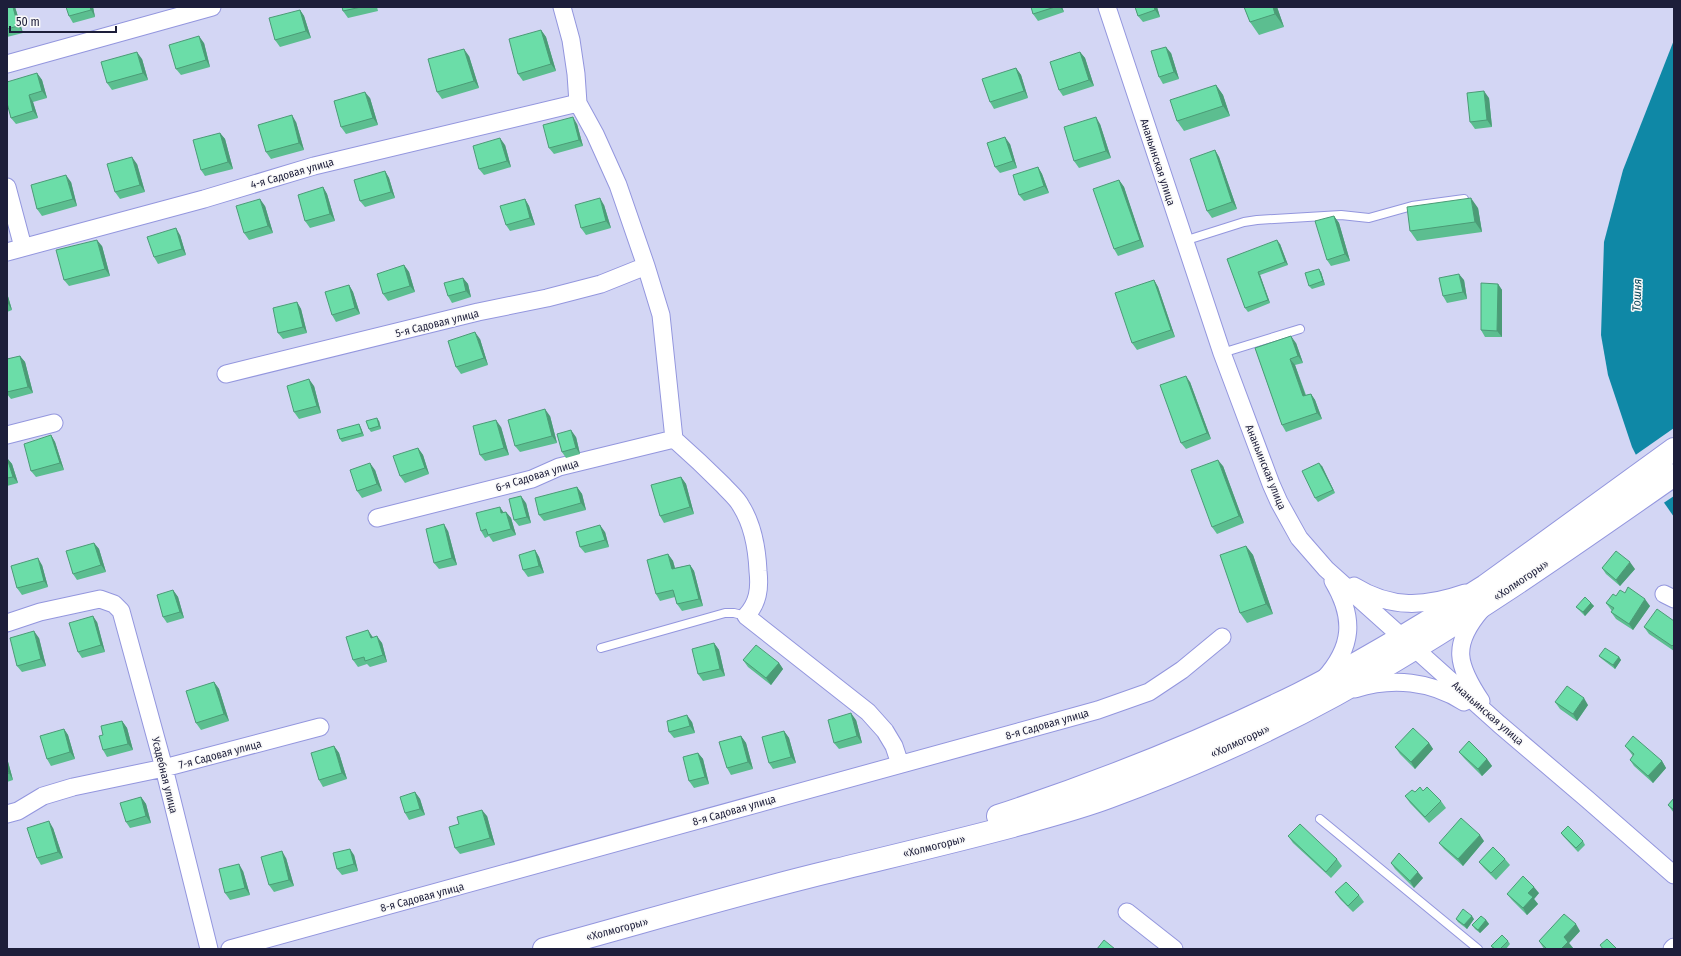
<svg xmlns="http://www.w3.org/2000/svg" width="1681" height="956" font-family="'Fira Sans Condensed',sans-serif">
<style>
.water{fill:#0f88a6}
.pier{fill:#d3d6f4}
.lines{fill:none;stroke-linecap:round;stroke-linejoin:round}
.lane-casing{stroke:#9396de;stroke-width:10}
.street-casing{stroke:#9396de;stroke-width:19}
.highway-casing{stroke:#9396de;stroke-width:24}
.lane{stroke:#fff;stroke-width:8}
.street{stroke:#fff;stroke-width:17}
.highway{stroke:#fff;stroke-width:22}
.wall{fill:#5cbe90}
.shaded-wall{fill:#4b9b76}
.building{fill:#6bdda8;stroke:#4b9b76}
.labels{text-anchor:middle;stroke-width:3;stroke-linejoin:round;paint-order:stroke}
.street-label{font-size:11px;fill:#1d1e3a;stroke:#f9f9f9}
.water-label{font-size:12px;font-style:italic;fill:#0f4b5c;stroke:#f9f9f9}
</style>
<rect width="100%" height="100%" fill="#d3d6f4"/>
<path class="water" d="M1674 40V517L1649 481 1632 447 1608 375 1601 335 1604 242 1623 170Z"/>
<path class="pier" d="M1674 428V496L1662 504 1647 482 1634 456Z"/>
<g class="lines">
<defs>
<path id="lane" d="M1184 241 1244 222 1257 220 1341 215 1369 218 1412 206 1464 199
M1222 353 1300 329
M601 648 725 613H734L746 616
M1320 819 1478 949"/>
<path id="street" d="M562 7 571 40 576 74 578 103 595 134 618 185 646 266 661 315 674 439C691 454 707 469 723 485 729 492 737 498 741 506 753 525 757 549 758 571 760 589 758 603 746 616L868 712 885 731 894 746 900 764
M1107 7 1222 353 1271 484 1279 502 1299 538 1326 569 1499 724 1587 799 1674 875
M7 64 212 7
M7 187 23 247
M7 252 204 199 314 166 578 103
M226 374 478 312 547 298 601 284 646 266
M7 435 54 423
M377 518 532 479 559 467 674 439
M1354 586C1391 609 1425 607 1465 593
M1664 594 1674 599
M7 623 40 612 100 599 114 604 121 611 164 768 209 949
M1324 679C1353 647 1355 618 1333 581
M1355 689C1392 677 1431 681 1464 702
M1481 701C1457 665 1451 645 1481 610
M7 814 18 811 43 796 73 787 164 768 320 727
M1127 912 1174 949
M230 949 1098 710 1149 692 1182 670 1222 637
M1672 949 1674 947"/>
<path id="highway" d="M998 816C1101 782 1202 742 1299 694 1363 662 1425 624 1485 586L1674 449
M544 949C640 923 736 894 832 871 893 856 953 842 1013 826 1045 817 1077 809 1109 797 1185 769 1264 734 1335 695 1453 630 1564 552 1674 475"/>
</defs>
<use href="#lane" class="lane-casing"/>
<use href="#street" class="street-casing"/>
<use href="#highway" class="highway-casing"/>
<use href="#lane" class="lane"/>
<use href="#street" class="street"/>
<use href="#highway" class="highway"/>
</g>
<path class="wall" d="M7 7H15L23 33 7 37Z
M93 7 95 17 73 23 69 16Z
M342 7H377L378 11 348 18 343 11Z
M1031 7H1062L1064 12 1038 21 1033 14Z
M1135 7H1157L1160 17 1143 22 1138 16Z
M1244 7H1277L1284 27 1259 35 1250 22Z
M300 10 304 16 311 38 280 47 275 40Z
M541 30 546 37 556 71 523 81 518 74Z
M204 43 210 67 181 75 176 69Z
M1080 52 1085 58 1094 86 1063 96 1059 90Z
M1171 53 1179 79 1163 84 1159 77Z
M469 56 479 88 442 99 437 92Z
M142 59 148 80 112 90 107 83Z
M1016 68 1021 75 1028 98 994 109 990 102Z
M37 73 42 80 47 98 33 102 38 118 16 124 11 118Z
M1216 85 1223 95 1230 116 1184 131 1177 121Z
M370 98 378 125 346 134 341 127Z
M1489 98 1492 127 1475 129 1470 122Z
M296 122 304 150 271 159 266 152Z
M577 124 583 146 554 154 549 148Z
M1100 124 1111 158 1079 168 1074 161Z
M220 133 225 139 233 169 205 176 201 170Z
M1010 144 1017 168 1000 173 995 167Z
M505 145 511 167 484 175 479 169Z
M1215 150 1219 157 1237 209 1212 218 1207 211Z
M137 164 145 192 120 199 115 192Z
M1038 167 1042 174 1049 193 1024 201 1019 195Z
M385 171 389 178 395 198 365 207 360 201Z
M1119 180 1124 187 1144 247 1118 256 1114 249Z
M71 182 77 206 42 216 37 209Z
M323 187 327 194 335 221 310 228 305 221Z
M525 199 529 206 535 225 510 231 506 225Z
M604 205 611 228 586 235 581 228Z
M265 206 273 233 249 240 244 233Z
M1478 208 1482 232 1417 241 1410 231Z
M1334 216 1339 223 1350 261 1331 266 1327 260Z
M180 235 186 255 158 264 154 257Z
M1280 244 1288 265 1260 275 1270 303 1248 312 1245 308 1227 259Z
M102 246 110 276 69 286 64 280Z
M404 265 409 272 415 292 388 301 383 294Z
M1321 272 1325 285 1312 289 1309 286Z
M463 278 468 284 471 297 452 303 448 296Z
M1154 280 1158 287 1175 337 1137 350 1132 343Z
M1464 280 1467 299 1447 303 1443 296Z
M1498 284 1502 290V337H1485L1481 330Z
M349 285 353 292 360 314 336 322 332 315Z
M7 293 12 310 7 312Z
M297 302 301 309 307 333 283 339 278 333Z
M480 339 488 365 461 374 456 367Z
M1296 343 1303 363 1295 365 1306 395 1311 394 1315 400 1322 419 1286 432 1282 425 1255 348Z
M20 356 25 362 33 393 11 399 7 394V359Z
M1190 382 1211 439 1186 449 1181 443Z
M314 386 321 413 299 419 294 412Z
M550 416 557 443 520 452 515 446Z
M379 421 381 429 371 432 369 429Z
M359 424 361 428 364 436 342 442 340 439Z
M501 427 509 455 485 461 480 455Z
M51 435 55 442 64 470 36 477 31 471Z
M576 437 580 454 566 458 562 452Z
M418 448 423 455 429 474 405 483 400 476Z
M7 458 12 464 18 483 7 486Z
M1223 466 1244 523 1217 534 1212 527Z
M1322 466 1335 493 1318 502 1315 498Z
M375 470 382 491 362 498 357 491Z
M681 477 686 484 694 514 664 523 660 516Z
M577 487 582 494 586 510 544 521 539 515Z
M526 503 531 523 519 526 514 520Z
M504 512H506L511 518 516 535 493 542 489 536 485 538 481 531Z
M448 531 457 565 439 569 434 563Z
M605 532 609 547 585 553 580 547Z
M94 543 99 549 106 572 77 580 73 574Z
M1246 546 1253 555 1273 614 1247 623 1240 613Z
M535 550 539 557 544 573 528 577 523 570Z
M668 554 673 561 675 568 690 565 694 571 703 606 682 611 677 604 675 597 660 601 656 594Z
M42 565 48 587 22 595 17 588Z
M1602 568 1635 569 1620 586 1606 574Z
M173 590 178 597 184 618 167 623 163 617Z
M1625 593 1650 606 1633 630 1616 619 1611 612 1612 611 1606 603 1616 596Z
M1591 603 1594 606 1585 616 1576 607Z
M1674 621V651L1649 634 1644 627Z
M97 622 105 652 82 658 78 652Z
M372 636 373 637 382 643 387 662 370 667 367 664 358 667 353 660Z
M39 638 46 666 22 672 17 666Z
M714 643 719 650 725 676 703 681 698 674Z
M1599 656 1619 657 1621 660 1615 669 1602 659Z
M743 660 779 663 783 669 771 685 748 667Z
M214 682 219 689 229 721 201 730 196 723Z
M1555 702 1588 705 1577 721 1560 709Z
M856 720 862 743 839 749 834 743Z
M122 721 127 728 133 750 107 757 103 750V735Z
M692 722 695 733 674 738 669 732Z
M64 729 68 735 75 759 51 766 47 759Z
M784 731 789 738 796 763 773 769 769 763Z
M741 736 746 743 753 769 731 775 727 768Z
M1429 743 1433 749 1415 769 1400 754 1395 747Z
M334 746 339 753 347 779 323 787 319 780Z
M1625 746 1662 761 1666 768 1653 783 1634 766 1630 760 1633 756 1630 752Z
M1459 752 1487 759 1492 766 1482 776 1464 758Z
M698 753 703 759 709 784 694 788 689 781Z
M7 758 13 780 7 782Z
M1423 791 1441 801 1446 808 1429 823 1410 803 1405 796 1415 792Z
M415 792 420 799 425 815 409 820 405 813Z
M141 797 146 804 151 823 130 828 126 822Z
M1674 798V813L1668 805Z
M487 816 495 845 460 854 455 848Z
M53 828 63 858 41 865 37 858Z
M1561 833 1583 841 1585 845 1578 852 1563 836Z
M1288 836 1337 859 1342 866 1331 878 1293 843Z
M1484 841 1463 866 1444 849 1439 843Z
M354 855 358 871 342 875 337 869Z
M286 858 294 886 274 892 269 885Z
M1505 859 1510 865 1496 880 1484 868 1479 862Z
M1391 863 1423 878 1414 888 1395 869Z
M243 871 250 895 230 900 225 893Z
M1335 892 1359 895 1364 902 1353 912 1340 899Z
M1539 893 1534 899 1538 904 1527 915 1512 900 1507 894Z
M1456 919H1474L1467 929 1458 922Z
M1486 920 1489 924 1480 933 1475 929 1472 925Z
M1580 931 1569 943 1573 948 1572 949H1544L1539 941Z
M1508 941 1510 944 1506 949H1494L1491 946Z"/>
<path class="shaded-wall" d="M13 7H15L23 33 18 26Z
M90 7H93L95 17 91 10Z
M1060 7H1062L1064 12Z
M1154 7H1157L1160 17 1155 10Z
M1273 7H1277L1284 27 1275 14Z
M300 10 304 16 311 38 306 31Z
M541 30 546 37 556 71 551 64Z
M199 36 204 43 210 67 206 60Z
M1166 47 1171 53 1179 79 1174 72Z
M464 49 469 56 479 88 474 81Z
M137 52 142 59 148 80 143 73Z
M1080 52 1085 58 1094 86 1089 80Z
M1016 68 1021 75 1028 98 1024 91Z
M37 73 42 80 47 98 42 91Z
M1216 85 1223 95 1230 116 1223 106Z
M1484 91 1489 98 1492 127 1487 120Z
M365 92 370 98 378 125 373 118Z
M29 95 33 102 38 118 33 111Z
M292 115 296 122 304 150 299 143Z
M573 117 577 124 583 146 579 140Z
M1096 117 1100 124 1111 158 1106 151Z
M220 133 225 139 233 169 228 162Z
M1005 137 1010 144 1017 168 1013 161Z
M500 138 505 145 511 167 507 161Z
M1215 150 1219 157 1237 209 1232 202Z
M132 157 137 164 145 192 140 185Z
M1038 167 1042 174 1049 193 1044 186Z
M385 171 389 178 395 198 391 192Z
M66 175 71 182 77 206 73 199Z
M1119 180 1124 187 1144 247 1140 240Z
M323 187 327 194 335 221 330 214Z
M600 198 604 205 611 228 606 221Z
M1471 198 1478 208 1482 232 1475 222Z
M260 199 265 206 273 233 268 226Z
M525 199 529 206 535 225 530 218Z
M1334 216 1339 223 1350 261 1345 254Z
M176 228 180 235 186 255 182 249Z
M97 240 102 246 110 276 105 269Z
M1277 240 1280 244 1288 265 1285 262Z
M404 265 409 272 415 292 410 286Z
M1319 269 1321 272 1325 285 1323 281Z
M1258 272 1260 275 1270 303 1268 300Z
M1459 274 1464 280 1467 299 1463 292Z
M463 278 468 284 471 297 466 291Z
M1154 280 1158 287 1175 337 1171 330Z
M1498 284 1502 290V337L1497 331Z
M349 285 353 292 360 314 355 308Z
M7 293 12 310 7 302Z
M297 302 301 309 307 333 303 327Z
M475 332 480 339 488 365 484 358Z
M1291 336 1296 343 1303 363 1298 356Z
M20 356 25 362 33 393 28 387Z
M1290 359 1295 365 1308 403 1303 396Z
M1186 376 1190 382 1211 439 1207 433Z
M309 379 314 386 321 413 317 406Z
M1311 394 1315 400 1322 419 1317 413Z
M545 409 550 416 557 443 552 436Z
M377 418 379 421 381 429 379 426Z
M496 420 501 427 509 455 504 448Z
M359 424 361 428 364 436 362 433Z
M571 430 576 437 580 454 576 448Z
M51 435 55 442 64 470 60 463Z
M418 448 423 455 429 474 425 468Z
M7 458 12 464 18 483 13 477Z
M1218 460 1223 466 1244 523 1239 516Z
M370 463 375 470 382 491 377 484Z
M1319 463 1322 466 1335 493 1333 490Z
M681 477 686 484 694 514 690 507Z
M577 487 582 494 586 510 581 503Z
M521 496 526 503 531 523 527 517Z
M500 507 504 513H501Z
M506 512 511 518 516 535 511 529Z
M444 524 448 531 457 565 452 558Z
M600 525 605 532 609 547 605 540Z
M94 543 99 549 106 572 101 565Z
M1246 546 1253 555 1273 614 1266 604Z
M535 550 539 557 544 573 539 566Z
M668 554 673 561 677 576 672 569Z
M38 558 42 565 48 587 44 581Z
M1630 562 1635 569 1620 586 1616 580Z
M690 565 694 571 703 606 699 599Z
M173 590 178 597 184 618 180 612Z
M1645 599 1650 606 1633 630 1629 624Z
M1591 603 1594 606 1585 616 1583 612Z
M93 616 97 622 105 652 101 645Z
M368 630 372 636 375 645 371 638Z
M34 631 39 638 46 666 41 659Z
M377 636 382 643 387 662 383 655Z
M714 643 719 650 725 676 720 669Z
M1619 657 1621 660 1615 669 1613 665Z
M779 663 783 669 771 685 766 678Z
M214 682 219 689 229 721 224 714Z
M1584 698 1588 705 1577 721 1573 714Z
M851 713 856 720 862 743 857 736Z
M687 715 692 722 695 733 690 726Z
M122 721 127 728 133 750 128 744Z
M64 729 68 735 75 759 70 752Z
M784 731 789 738 796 763 791 757Z
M741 736 746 743 753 769 748 762Z
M1429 743 1433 749 1415 769 1411 762Z
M334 746 339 753 347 779 342 773Z
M698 753 703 759 709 784 705 777Z
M7 758 13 780 9 773 7 767Z
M1487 759 1492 766 1482 776 1478 769Z
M1662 761 1666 768 1653 783 1648 776Z
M415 792 420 799 425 815 420 809Z
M141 797 146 804 151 823 146 816Z
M482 810 487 816 495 845 490 838Z
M49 821 53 828 63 858 58 852Z
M1480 835 1484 841 1463 866 1458 859Z
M350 849 354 855 358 871 354 864Z
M282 851 286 858 294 886 289 880Z
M239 864 243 871 250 895 245 888Z
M1418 872 1423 878 1414 888 1410 881Z
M1534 887 1539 893 1534 899 1538 904 1527 915 1523 908 1528 893Z
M1472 916 1474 919 1467 929 1464 925Z
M1486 920 1489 924 1480 933 1478 930Z
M1576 924 1580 931 1569 943 1573 948 1572 949H1561L1564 937Z"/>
<path class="building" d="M7 7H13L18 26 7 29Z
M66 7H90L91 10 69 16Z
M342 7H361L343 11Z
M1031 7H1055L1033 14Z
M1135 7H1154L1155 10 1138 16Z
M1244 7H1273L1275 14 1250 22Z
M300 10 306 31 275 40 269 18Z
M541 30 551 64 518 74 509 39Z
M199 36 206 60 176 69 169 45Z
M1166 47 1174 72 1159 77 1151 51Z
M464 49 474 81 437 92 428 59Z
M137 52 143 73 107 83 101 62Z
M1080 52 1089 80 1059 90 1050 62Z
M1016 68 1024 91 990 102 982 79Z
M37 73 42 91 29 95 33 111 11 118 7 103V82Z
M1216 85 1223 106 1177 121 1170 100Z
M1484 91 1487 120 1470 122 1467 93Z
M365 92 373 118 341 127 334 101Z
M292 115 299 143 266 152 258 125Z
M573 117 579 140 549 148 543 125Z
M1096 117 1106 151 1074 161 1064 127Z
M220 133 228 162 201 170 193 140Z
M1005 137 1013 161 995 167 987 143Z
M500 138 507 161 479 169 473 146Z
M1215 150 1232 202 1207 211 1190 159Z
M132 157 140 185 115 192 107 164Z
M1038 167 1044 186 1019 195 1013 175Z
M385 171 391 192 360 201 354 180Z
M66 175 73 199 37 209 31 185Z
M1119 180 1140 240 1114 249 1093 189Z
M323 187 330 214 305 221 298 195Z
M600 198 606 221 581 228 575 205Z
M1471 198 1475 222 1410 231 1407 207Z
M260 199 268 226 244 233 236 206Z
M525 199 530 218 506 225 500 206Z
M1334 216 1345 254 1327 260 1315 221Z
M176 228 182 249 154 257 147 237Z
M97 240 105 269 64 280 56 250Z
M1277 240 1285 262 1258 272 1268 300 1245 308 1227 259Z
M404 265 410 286 383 294 377 274Z
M1319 269 1323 281 1309 286 1305 273Z
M1459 274 1463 292 1443 296 1439 278Z
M463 278 466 291 448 296 444 283Z
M1154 280 1171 330 1132 343 1115 293Z
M1481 283 1498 284 1497 331 1481 330Z
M349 285 355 308 332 315 325 292Z
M297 302 303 327 278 333 273 308Z
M475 332 484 358 456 367 448 341Z
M1291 336 1298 356 1290 359 1303 396 1311 394 1317 413 1282 425 1255 348Z
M20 356 28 387 7 392V359Z
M1186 376 1207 433 1181 443 1160 385Z
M309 379 317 406 294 412 287 386Z
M545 409 552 436 515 446 508 420Z
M377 418 379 426 369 429 366 421Z
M496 420 504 448 480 455 473 426Z
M359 424 362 433 340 439 337 430Z
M571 430 576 448 562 452 557 434Z
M51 435 60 463 31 471 24 444Z
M418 448 425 468 400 476 393 456Z
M7 458 13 477 7 478Z
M1218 460 1239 516 1212 527 1191 470Z
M370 463 377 484 357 491 350 470Z
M1319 463 1333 490 1315 498 1302 471Z
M681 477 690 507 660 516 651 485Z
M577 487 581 503 539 515 535 498Z
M521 496 527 517 514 520 509 499Z
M500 507 501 513 506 512 511 529 488 535 486 529 481 531 476 513Z
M444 524 452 558 434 563 426 529Z
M600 525 605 540 580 547 576 532Z
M94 543 101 565 73 574 66 551Z
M1246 546 1266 604 1240 613 1220 555Z
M535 550 539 566 523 570 519 555Z
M1616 551 1630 562 1616 580 1602 568Z
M668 554 672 569 690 565 699 599 677 604 673 590 656 594 647 560Z
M38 558 44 581 17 588 11 566Z
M1628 587 1645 599 1629 624 1611 612 1614 608 1606 603 1613 594 1616 596 1620 590 1625 593Z
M173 590 180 612 163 617 157 595Z
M1585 597 1591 603 1583 612 1576 607Z
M1657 609 1674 621V644L1672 646 1644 627Z
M93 616 101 645 78 652 69 623Z
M368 630 371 638 377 636 383 655 365 661 364 657 353 660 346 637Z
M34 631 41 659 17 666 10 638Z
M714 643 720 669 698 674 692 649Z
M756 645 779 663 766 678 743 660Z
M1605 648 1619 657 1613 665 1599 656Z
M214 682 224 714 196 723 186 691Z
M1567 686 1584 698 1573 714 1555 702Z
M851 713 857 736 834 743 828 720Z
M687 715 690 726 669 732 667 721Z
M122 721 128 744 103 750 99 736 103 735 101 726Z
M1413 728 1429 743 1411 762 1395 747Z
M64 729 70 752 47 759 40 736Z
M784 731 791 757 769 763 762 737Z
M741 736 748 762 727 768 719 742Z
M1633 736 1662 761 1648 776 1630 760 1634 754 1625 746Z
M1469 741 1487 759 1478 769 1459 752Z
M334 746 342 773 319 780 311 753Z
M698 753 705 777 689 781 683 757Z
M7 767 9 773 7 774Z
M1420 787 1423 791 1427 787 1441 801 1425 817 1405 796 1412 790 1415 792Z
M415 792 420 809 405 813 400 797Z
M141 797 146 816 126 822 120 803Z
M1674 798V810L1668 805Z
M482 810 490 838 455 848 449 827 459 824 457 817Z
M1461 818 1480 835 1458 859 1439 843Z
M49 821 58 852 37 858 27 828Z
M1300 824 1337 859 1326 872 1288 836Z
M1568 826 1583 841 1576 848 1561 833Z
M1493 847 1505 859 1491 873 1479 862Z
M350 849 354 864 337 869 333 853Z
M282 851 289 880 269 885 261 857Z
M1399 853 1418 872 1410 881 1391 863Z
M239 864 245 888 225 893 219 869Z
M1523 876 1534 887 1528 893 1533 897 1523 908 1507 894Z
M1346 882 1359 895 1348 906 1335 892Z
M1463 909 1472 916 1464 925 1456 919Z
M1564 914 1576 924 1564 937 1568 942 1561 949H1547L1539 941Z
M1481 916 1486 920 1478 930 1472 925Z
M1502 935 1508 941 1500 949H1495L1491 946Z
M1607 939 1616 948V949H1603L1600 945Z
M1104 940 1115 949H1097Z"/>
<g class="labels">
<g class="street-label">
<text transform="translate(1158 162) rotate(72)" y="4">Ананьинская улица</text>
<text transform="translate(292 173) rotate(-16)" y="4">4-я Садовая улица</text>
<text transform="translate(437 323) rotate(-14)" y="4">5-я Садовая улица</text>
<text transform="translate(1266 467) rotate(68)" y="4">Ананьинская улица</text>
<text transform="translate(537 475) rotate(-17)" y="4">6-я Садовая улица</text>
<text transform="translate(1521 580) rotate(-34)" y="4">«Холмогоры»</text>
<text transform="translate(1488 713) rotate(41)" y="4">Ананьинская улица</text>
<text transform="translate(1047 724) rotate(-16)" y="4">8-я Садовая улица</text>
<text transform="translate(1240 741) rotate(-25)" y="4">«Холмогоры»</text>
<text transform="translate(220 754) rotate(-15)" y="4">7-я Садовая улица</text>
<text transform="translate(165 775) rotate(76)" y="4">Усадебная улица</text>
<text transform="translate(734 810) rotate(-16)" y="4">8-я Садовая улица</text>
<text transform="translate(934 846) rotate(-14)" y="4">«Холмогоры»</text>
<text transform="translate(422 897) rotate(-15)" y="4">8-я Садовая улица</text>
<text transform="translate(617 929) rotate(-15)" y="4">«Холмогоры»</text>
</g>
<g class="water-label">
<text transform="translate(1637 295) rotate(-88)" y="4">Тошня</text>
</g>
</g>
<rect width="1681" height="956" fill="none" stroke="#1d1e3a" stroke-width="16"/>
<path d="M10 26v6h106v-6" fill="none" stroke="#1d1e3a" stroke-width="2"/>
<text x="16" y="26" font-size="12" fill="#1d1e3a" stroke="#f9f9f9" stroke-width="3" paint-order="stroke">50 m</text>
</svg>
